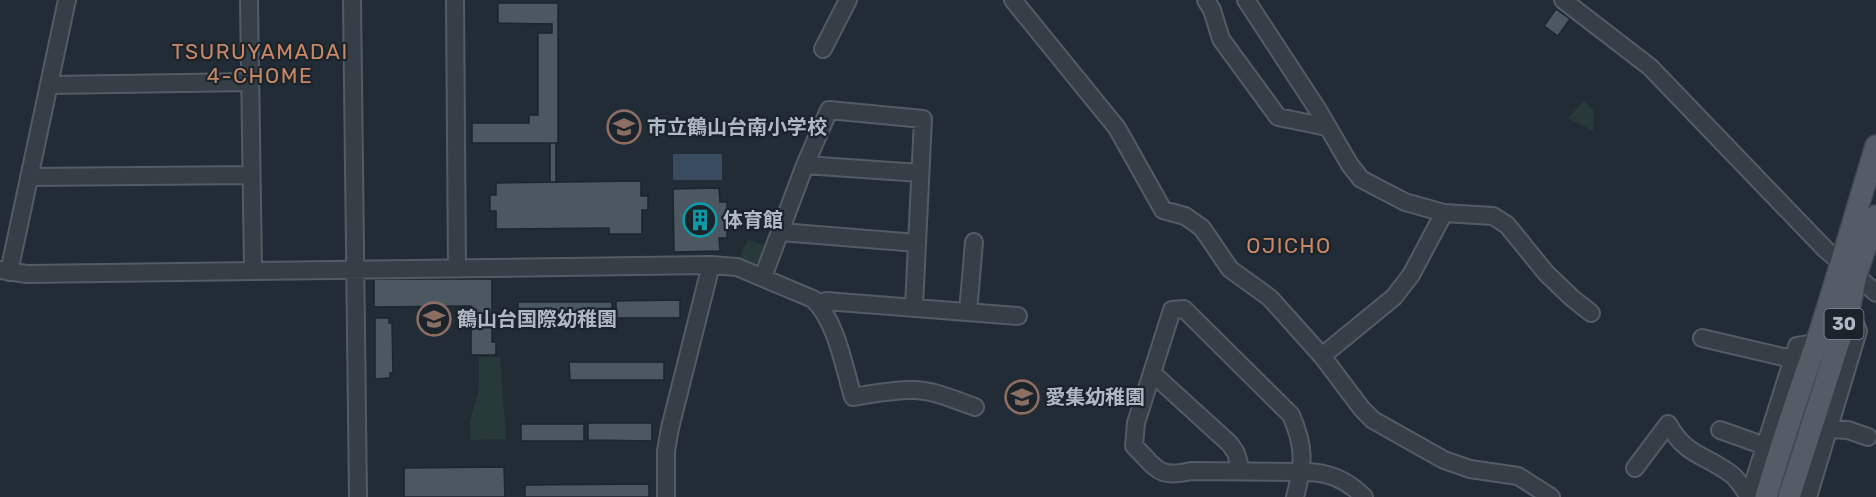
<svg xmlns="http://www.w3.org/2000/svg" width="1876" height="497" font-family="Rubik,'Noto Sans JP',sans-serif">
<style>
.green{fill:#273a39}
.water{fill:#394b5e}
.building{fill:#4b5761;stroke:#1d252d;stroke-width:1.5}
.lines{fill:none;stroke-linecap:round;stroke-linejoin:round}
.minor-casing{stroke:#535c64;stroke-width:20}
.major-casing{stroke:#3f4750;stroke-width:24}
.minor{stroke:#363e46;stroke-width:16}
.major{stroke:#545d66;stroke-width:21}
.labels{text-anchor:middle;stroke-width:4.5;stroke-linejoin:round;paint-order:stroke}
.shield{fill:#1b232b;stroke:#838c95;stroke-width:1.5}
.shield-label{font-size:18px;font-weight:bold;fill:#b0b9c3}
.poi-label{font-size:20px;font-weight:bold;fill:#b0b9c3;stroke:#1b232b;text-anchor:start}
.neighbourhood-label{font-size:21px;letter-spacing:1.5px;fill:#c88865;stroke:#1b232b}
</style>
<rect width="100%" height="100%" fill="#222c36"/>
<path class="green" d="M1584 101 1594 111 1593 131 1568 118Z
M748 240 769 246 761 267 738 260Z
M479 357H500L506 439 471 440 470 421 479 389Z"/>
<path class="water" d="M673 154H722V180H673Z"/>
<path class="building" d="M498 3H558V143H472V123H529V115H538V33H552V24L498 23Z
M1556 9 1570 19 1558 36 1544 26Z
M550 143H556V182H550Z
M641 181V196H648V210H642V234H609V228L496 229V211H490V195H496V183Z
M719 188 720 202H727V238H719L720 251 674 252 673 189Z
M374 279H492V342H496V355H471V306L374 307Z
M680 300V318H616V301Z
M518 302H612V319H518Z
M375 318H389V323H392L393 373H390V378L375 379Z
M569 362H664V380H570Z
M588 423H652V441L588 440Z
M521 424H584V441H521Z
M504 467 505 497H404V468Z
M649 484V497H525V485Z"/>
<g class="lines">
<defs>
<path id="minor" d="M249 0 253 271
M352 0 358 497
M455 0 457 269
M1013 0 1117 128 1163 210 1185 216 1202 228 1230 269 1270 298 1322 356 1362 409 1373 420 1444 460 1470 469 1518 476 1551 497
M1206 0 1212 10 1221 39 1278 117 1327 127
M1246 0 1318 110 1350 165 1361 179 1405 202 1444 213 1411 275 1394 297 1322 356
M1563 0 1650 67 1825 249 1876 293
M823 49 848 0
M50 85 249 82
M805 165 920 173
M29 177 251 175
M1444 213 1493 216 1507 225 1546 273 1572 298 1591 313
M781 232 917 243
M0 270 27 274 711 265 737 267 813 299C836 320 844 367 853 397 873 394 894 389 915 390 936 391 955 400 975 407
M9 272 67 0
M763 277 805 165 829 110 923 119 914 307
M818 304 826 301 1018 316
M968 312 974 242
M1702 338 1792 359
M1152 373 1230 444 1236 453 1241 471
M1828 429 1848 430 1868 437
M1720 430 1765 446
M1635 468 1668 424C1686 456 1704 454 1731 474 1738 479 1743 489 1749 496
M666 497V451L670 428 711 265
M1295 497C1304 464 1305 447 1291 415L1184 309 1172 310 1136 423 1134 446C1157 468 1157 479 1191 471L1302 472C1327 471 1346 479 1364 497
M1749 497 1797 346 1816 343
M1808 497 1858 331 1849 310"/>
<path id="major" d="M1766 497C1781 445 1798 395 1816 344 1837 279 1856 212 1876 146
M1789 497 1849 310 1856 275 1876 216"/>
</defs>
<use href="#minor" class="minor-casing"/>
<use href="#major" class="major-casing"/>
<use href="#minor" class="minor"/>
<use href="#major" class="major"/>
</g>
<defs>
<symbol id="school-ring" viewBox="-11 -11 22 22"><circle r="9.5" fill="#1b232b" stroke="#8d6e63" stroke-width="1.5"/><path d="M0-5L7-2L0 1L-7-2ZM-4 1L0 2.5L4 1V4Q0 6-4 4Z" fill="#8d6e63"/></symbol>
<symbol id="building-ring" viewBox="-11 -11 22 22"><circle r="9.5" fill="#1b232b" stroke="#0f9aa8" stroke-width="1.5"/><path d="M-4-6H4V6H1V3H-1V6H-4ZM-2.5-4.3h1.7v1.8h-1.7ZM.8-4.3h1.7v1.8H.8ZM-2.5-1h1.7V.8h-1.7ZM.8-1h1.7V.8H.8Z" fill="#0f9aa8"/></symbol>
</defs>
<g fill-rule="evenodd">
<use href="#school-ring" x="605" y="108" width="38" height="38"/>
<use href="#building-ring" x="681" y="201" width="38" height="38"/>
<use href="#school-ring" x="415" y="300" width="38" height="38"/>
<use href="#school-ring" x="1003" y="378" width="38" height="38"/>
</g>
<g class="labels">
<rect class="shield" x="1824.5" y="309" width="39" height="30" rx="4.5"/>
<g class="shield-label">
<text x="1844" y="330">30</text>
</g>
<g class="poi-label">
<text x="647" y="134">市立鶴山台南小学校</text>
<text x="723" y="227">体育館</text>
<text x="457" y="326">鶴山台国際幼稚園</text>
<text x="1045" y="404">愛集幼稚園</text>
</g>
<g class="neighbourhood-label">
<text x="260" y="59">TSURUYAMADAI<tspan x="260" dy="24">4-CHOME</tspan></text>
<text x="1289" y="253">OJICHO</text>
</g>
</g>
</svg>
